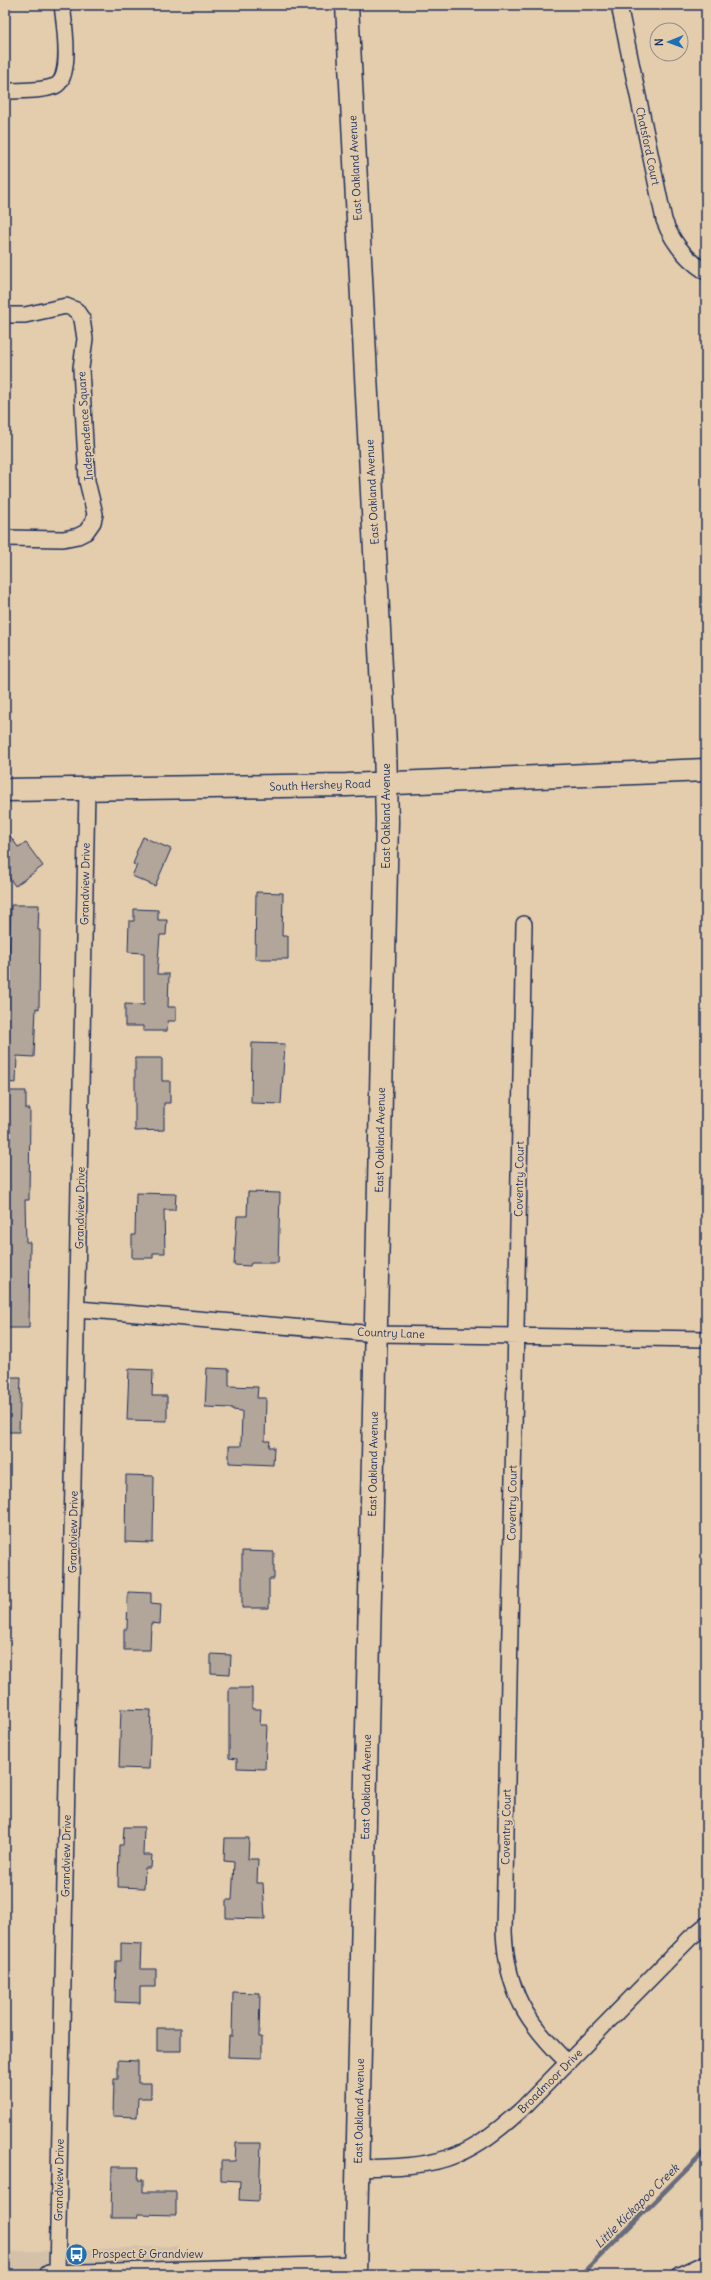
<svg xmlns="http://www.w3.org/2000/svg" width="711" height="2280" font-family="Delius,sans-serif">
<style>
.built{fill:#d5c1a7}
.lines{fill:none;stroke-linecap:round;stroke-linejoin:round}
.stream{stroke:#696c7d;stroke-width:5}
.building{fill:#b2a599;stroke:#1b2f5e}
.minor-casing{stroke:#1b2f5e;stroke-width:18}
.tertiary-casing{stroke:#1b2f5e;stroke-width:22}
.secondary-casing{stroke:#1b2f5e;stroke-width:25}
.minor{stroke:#e4cdad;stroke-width:15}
.tertiary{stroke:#e4cdad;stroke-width:19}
.secondary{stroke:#e4cdad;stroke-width:22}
.labels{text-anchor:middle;stroke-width:3.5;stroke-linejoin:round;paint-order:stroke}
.street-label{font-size:11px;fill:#1b2f5e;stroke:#e4cdad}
.poi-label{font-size:11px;fill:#1b2f5e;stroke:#e4cdad;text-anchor:start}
.water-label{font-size:12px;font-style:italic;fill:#2e3e66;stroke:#e4cdad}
</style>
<rect width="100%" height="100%" fill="#e4cdad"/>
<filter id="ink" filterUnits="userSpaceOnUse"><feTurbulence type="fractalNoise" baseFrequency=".025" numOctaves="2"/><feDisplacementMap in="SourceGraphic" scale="8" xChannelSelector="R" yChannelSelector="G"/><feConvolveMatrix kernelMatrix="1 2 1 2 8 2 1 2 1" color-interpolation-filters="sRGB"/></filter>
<g filter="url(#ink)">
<path class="built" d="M179 2246 178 2275H5V2252Z"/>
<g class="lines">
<path class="stream" d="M581 2275 706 2150"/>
</g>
<path class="building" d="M5 829 18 847 26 843 43 866 15 886 5 872Z
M143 837 171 849 155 886 132 876 137 865 133 864 137 854 136 853Z
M256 892 283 893 282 936H288V959H255Z
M11 905H39L38 930H40L39 1009 36 1008 34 1057 17 1056 16 1083 5 1082V966H9Z
M134 909 158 910V920H167L166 935H160L157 974H169L168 1007H176V1021H168L167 1031H143V1026H125V1004L144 1005V953L128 952 129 921H134Z
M252 1043 285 1044 281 1104 251 1103Z
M135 1058H162V1081H170V1103H164V1130L135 1131Z
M5 1091H26V1109H30L29 1200H25L26 1242H30L29 1328H5Z
M248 1192 280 1193 278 1263H251L250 1266 234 1265 237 1216H247Z
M136 1193 176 1194 175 1210H164L165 1253H153V1258H132V1235H135Z
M207 1368 229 1369V1386L258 1387 257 1398H266L265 1441H270L269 1447H274L273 1465 229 1463V1446H241L242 1411 233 1410V1408L205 1407Z
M129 1369 153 1370 152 1396H167V1421L127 1420Z
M5 1377H21L19 1432H5Z
M126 1475 154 1476 153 1543 125 1542Z
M242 1551 274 1552V1579H269V1608H242Z
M128 1592 151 1593V1604L161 1605 160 1624 151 1623 150 1650H124V1629H127Z
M211 1654 231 1655 230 1674 211 1673Z
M229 1688H252V1709H261L260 1725H267L265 1769 237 1768V1759L229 1758Z
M121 1709 151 1710 149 1769 119 1768Z
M124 1827H144L143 1855H152L151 1868H145L144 1888 118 1887 119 1845H123Z
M225 1838H249L248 1859H258L257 1883H263L265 1919 226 1918V1900H232L234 1862 224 1861Z
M121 1943 141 1944 140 1969H156V1987H140V2003L115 2002 116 1961H121Z
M233 1992 260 1993 259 2037H262V2058L228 2057 229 2036H232Z
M157 2028H181V2051H157Z
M118 2060 138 2061V2083H151V2098H138L137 2117 113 2116 114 2079H118Z
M236 2143H261L259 2201 239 2200 240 2181 221 2180V2161H235Z
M112 2167H139L138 2180H143V2192H176V2215L138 2214 137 2218H111Z"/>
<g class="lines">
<defs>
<path id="minor" d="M619 5 664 220C672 242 686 259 706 272
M5 91C21 90 39 92 55 86 73 78 64 21 62 5
M5 315H25L66 306 76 310 82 319 85 339 81 368 87 481 95 514 93 522 86 532 78 536 63 539 5 538
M524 924 504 1932C507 1992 526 2022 568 2063
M78 1309 376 1334 706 1339
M358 2168C436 2166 461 2164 521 2110L690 1938 706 1925
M57 2275 87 790
M680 2275 706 2263"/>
<path id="tertiary" d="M49 2275 355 2266"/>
<path id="secondary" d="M347 5 385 746 387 821 355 2275
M5 790 347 785 706 770"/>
</defs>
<use href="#minor" class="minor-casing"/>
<use href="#tertiary" class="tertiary-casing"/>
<use href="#secondary" class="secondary-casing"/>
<use href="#minor" class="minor"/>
<use href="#tertiary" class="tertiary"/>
<use href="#secondary" class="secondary"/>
</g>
</g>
<defs>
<symbol id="bus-disc" viewBox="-11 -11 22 22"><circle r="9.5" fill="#1f6fb2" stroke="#e4cdad"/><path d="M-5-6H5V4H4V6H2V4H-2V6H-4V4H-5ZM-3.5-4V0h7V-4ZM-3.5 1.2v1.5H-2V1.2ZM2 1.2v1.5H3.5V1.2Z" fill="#fff"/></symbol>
</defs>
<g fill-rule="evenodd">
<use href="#bus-disc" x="64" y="2242" width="25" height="25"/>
</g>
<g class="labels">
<g class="street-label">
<text transform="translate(648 146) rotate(78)" y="4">Chatsford Court</text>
<text transform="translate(355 168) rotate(-93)" y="4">East Oakland Avenue</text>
<text transform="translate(85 426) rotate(-94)" y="4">Independence Square</text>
<text transform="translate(372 492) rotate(-93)" y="4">East Oakland Avenue</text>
<text transform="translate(320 785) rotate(-2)" y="4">South Hershey Road</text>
<text transform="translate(386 816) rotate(-90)" y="4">East Oakland Avenue</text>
<text transform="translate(85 884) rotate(-89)" y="4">Grandview Drive</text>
<text transform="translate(380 1140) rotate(-89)" y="4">East Oakland Avenue</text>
<text transform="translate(519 1179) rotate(-89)" y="4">Coventry Court</text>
<text transform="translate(80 1208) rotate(-89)" y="4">Grandview Drive</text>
<text transform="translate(391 1333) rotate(2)" y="4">Country Lane</text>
<text transform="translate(373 1464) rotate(-89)" y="4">East Oakland Avenue</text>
<text transform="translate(512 1503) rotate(-89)" y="4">Coventry Court</text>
<text transform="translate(73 1532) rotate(-89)" y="4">Grandview Drive</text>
<text transform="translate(366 1787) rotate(-89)" y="4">East Oakland Avenue</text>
<text transform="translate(506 1827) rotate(-89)" y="4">Coventry Court</text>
<text transform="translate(66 1856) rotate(-89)" y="4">Grandview Drive</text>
<text transform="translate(550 2081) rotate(-45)" y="4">Broadmoor Drive</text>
<text transform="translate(359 2111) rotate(-89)" y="4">East Oakland Avenue</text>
<text transform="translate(59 2180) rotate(-89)" y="4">Grandview Drive</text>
</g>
<g class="poi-label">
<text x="92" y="2258">Prospect &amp; Grandview</text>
</g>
<g class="water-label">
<text transform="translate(637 2206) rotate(-45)" y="4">Little Kickapoo Creek</text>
</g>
</g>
<rect width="711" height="2280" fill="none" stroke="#e4cdad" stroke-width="20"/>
<rect x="10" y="10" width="691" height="2260" fill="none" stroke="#1b2f5e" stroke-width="1.5" filter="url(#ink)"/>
<g transform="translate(669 42) rotate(269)"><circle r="19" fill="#e4cdad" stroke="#948e8d"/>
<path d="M0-3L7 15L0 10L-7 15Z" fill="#1f6fb2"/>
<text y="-6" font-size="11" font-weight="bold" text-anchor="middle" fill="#1b2f5e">N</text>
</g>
</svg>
